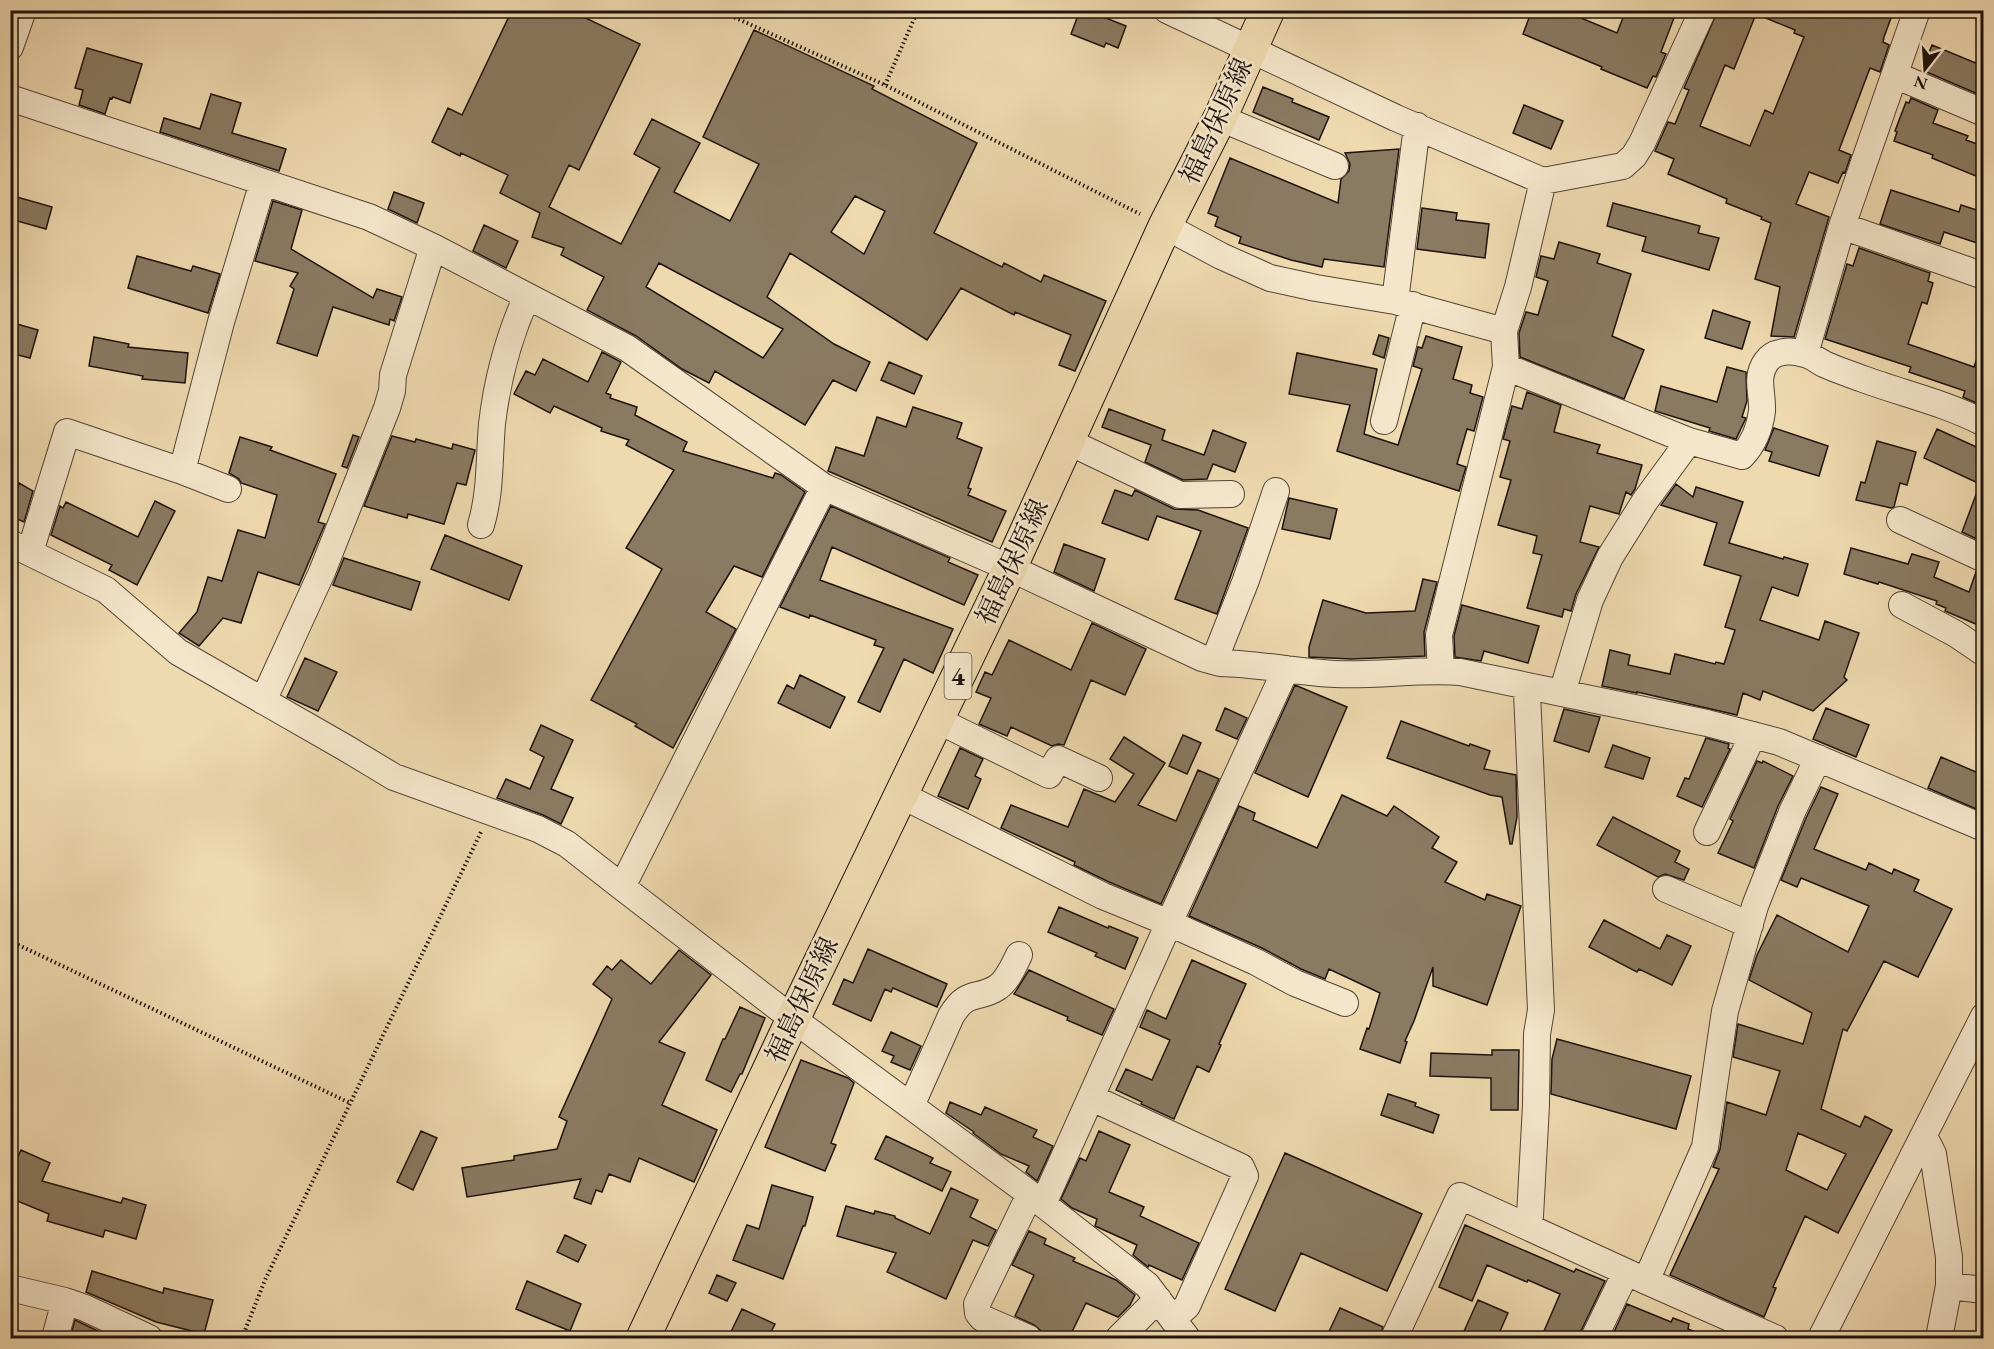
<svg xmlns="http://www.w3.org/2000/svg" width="1994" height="1349" font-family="'EB Garamond','Noto Serif JP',serif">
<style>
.building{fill:#8b7a62;stroke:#1e130e;stroke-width:1.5;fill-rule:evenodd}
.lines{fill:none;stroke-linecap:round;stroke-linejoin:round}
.minor-casing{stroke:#524436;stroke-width:28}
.major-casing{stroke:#1e130e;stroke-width:35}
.path{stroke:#1e130e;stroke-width:4;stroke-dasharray:1.5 3;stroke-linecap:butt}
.minor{stroke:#f5e6cb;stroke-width:26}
.major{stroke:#efd9af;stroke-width:33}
.labels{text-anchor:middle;stroke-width:5;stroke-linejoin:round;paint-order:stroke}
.shield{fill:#f5e6cb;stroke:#5e5247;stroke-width:1.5}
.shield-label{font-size:26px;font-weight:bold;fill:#1e130e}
.street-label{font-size:27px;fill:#1e130e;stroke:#f5e6cb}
</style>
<rect width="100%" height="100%" fill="#efd9af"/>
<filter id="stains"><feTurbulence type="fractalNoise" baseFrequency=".00333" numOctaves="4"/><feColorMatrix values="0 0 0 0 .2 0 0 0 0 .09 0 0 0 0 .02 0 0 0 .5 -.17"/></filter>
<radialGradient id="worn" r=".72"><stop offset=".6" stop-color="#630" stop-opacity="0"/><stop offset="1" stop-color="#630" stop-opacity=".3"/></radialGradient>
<path class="building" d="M512 10H569L640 44 579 170 569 165 549 207 621 244 660 168 634 154 652 119 700 143 674 192 730 221 759 164 703 137 754 30 874 86 872 89 977 143 934 233 1002 267 1004 263 1041 282 1044 275 1106 301 1075 371 1059 365 1071 335 1015 312 1014 315 961 288 927 340 790 253 767 297 834 344 870 362 856 391 833 380 805 425 715 371 709 383 682 369 636 336 587 310 604 277 561 255 564 248 532 237 540 213 500 193 508 175 461 153 460 156 432 142 448 108 462 115ZM855 196 885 211 864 254 831 232ZM659 263 783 329 763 358 646 287Z
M1080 10H1086L1126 26 1118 48 1106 43 1104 47 1071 34Z
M1532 10H1562L1617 33 1626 10H1677L1661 52 1666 54 1656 77 1653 76 1647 88 1601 69 1602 67 1523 34Z
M1718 10H1894L1884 37 1883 42 1889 45 1880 72 1870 68 1839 150 1851 155 1845 173 1843 172 1838 183 1809 172 1796 204 1829 217 1794 337 1771 336 1780 287 1755 279 1771 223 1761 219 1762 217 1726 203 1727 199 1668 174 1674 159 1655 151 1668 122 1675 124 1689 90 1684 88ZM1756 14 1795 30 1794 33 1804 37 1773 114 1765 110 1750 146 1700 126 1725 65 1734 69Z
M1932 45 1983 66V86L1980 95 1922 70Z
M87 48 142 64 130 103 113 97 112 99 110 98 105 114 79 105 83 90 75 88Z
M1263 87 1293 99 1292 102 1329 117 1319 140 1253 112Z
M211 94 241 103 232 133 286 149 279 171 160 132 164 118 200 129Z
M1911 98 1938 110 1933 123 1968 136 1966 140 1983 146V179L1932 158 1933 155 1894 141 1897 132 1895 131 1906 102 1909 103Z
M1524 105 1563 121 1551 149 1513 133Z
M1399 149 1384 267 1324 259 1322 267 1291 260 1239 243 1241 237 1215 226 1218 217 1208 213 1230 158 1338 203 1341 179 1349 171 1350 164 1345 153Z
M1891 190 1959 212 1961 205 1983 212V245L1944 232 1940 244 1880 224Z
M394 192 424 203 417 223 388 209Z
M10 195 52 207 46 229 10 219Z
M273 201 302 210 291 249 373 298 377 289 402 297 394 321 390 319 389 325 333 307 317 356 277 343 294 289 290 286 298 273 255 261Z
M1613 203 1700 226 1698 233 1719 238 1709 270 1642 251 1646 237 1607 226Z
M1422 208 1457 213 1456 220 1489 224 1485 258 1417 249Z
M484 225 518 241 506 268 473 251Z
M1559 242 1600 254 1597 263 1631 274 1612 336 1644 350 1624 399 1520 357 1519 333 1526 312 1538 315 1548 281 1536 277 1541 256 1554 259Z
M1859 248 1930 273 1928 281 1933 283 1927 304 1922 302 1908 344 1974 367 1981 346 1983 347V406L1963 397 1965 391 1909 372 1911 367 1825 339 1847 264 1853 266Z
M137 256 191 271 193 266 220 274 208 313 128 288Z
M1713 310 1750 322 1742 349 1705 338Z
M10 322 38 330 30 358 10 353Z
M1379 335 1389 338 1384 358 1373 354Z
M1426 336 1462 347 1453 379 1472 385 1470 393 1483 397 1474 431 1467 429 1457 464 1466 467 1459 491 1337 451 1350 405 1289 394 1297 353 1377 369 1364 434 1398 445 1422 369 1413 366 1418 347 1422 348Z
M94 337 129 344 128 347 188 353 185 383 142 379 143 376 89 366Z
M602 352 621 362 606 393 611 395 610 398 637 407 635 415 687 442 683 451 773 478 775 473 781 475 805 492 762 577 734 566 706 612 736 629 673 748 635 726 637 724 591 700 662 569 626 548 674 470 626 445 629 440 601 431 602 428 554 406 550 413 514 394 526 371 535 375 543 359 588 382Z
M889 362 922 376 914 394 881 380Z
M1727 367 1746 372 1747 401 1742 417 1746 418 1736 439 1709 431 1710 428 1655 411 1661 386 1717 402Z
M1527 392 1561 405 1554 432 1600 445 1597 453 1642 465 1635 489 1631 495 1626 492 1619 514 1590 506 1580 542 1599 547 1576 594 1571 611 1564 609 1562 617 1527 608 1542 555 1533 553 1537 536 1498 525 1511 480 1500 477 1510 441 1503 439 1512 406 1522 409Z
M913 407 962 423 957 438 982 448 968 488 971 489 968 495 1006 511 992 542 828 471 836 447 864 456 877 417 906 427Z
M1109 409 1165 430 1162 440 1204 455 1213 430 1246 443 1235 472 1213 464 1207 479 1183 480 1145 462 1151 445 1102 427Z
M1774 428 1828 446 1819 476 1769 461 1772 452 1765 450Z
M1937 429 1983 450V542L1962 532 1980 484 1924 458Z
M353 435 359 437 347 468 342 466Z
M392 436 415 442 416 439 452 449 453 444 475 450 466 485 457 483 444 524 408 514 407 518 364 506Z
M240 437 272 447 270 450 336 474 318 522 325 524 299 585 258 572 241 623 223 618 199 646 179 633 197 612 208 577 222 581 238 530 265 538 277 495 241 483 239 479 229 473Z
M1877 441 1916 452 1907 485 1900 483 1894 507 1891 508 1856 500 1861 482 1865 483Z
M19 483 33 491 24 522 10 516Z
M1676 484 1693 497 1696 487 1743 502 1729 543 1783 559 1784 557 1808 564 1798 596 1772 587 1760 620 1819 640 1825 621 1859 633 1844 677 1847 680 1813 711 1763 691 1760 700 1743 693 1737 715 1637 692V693L1602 686 1610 650 1630 655 1628 665 1670 674 1675 654 1715 664 1716 662 1724 664 1735 630 1725 627 1741 576 1704 565 1717 523 1661 505Z
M1115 490 1132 496 1135 490 1174 509 1198 510 1248 528 1217 614 1175 599 1201 531 1157 516 1148 540 1102 523Z
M1289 498 1337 509 1330 539 1282 529Z
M155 501 175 511 137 585 109 570 112 565 51 535 60 506 63 508 66 502 138 537Z
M831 506 950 558 948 562 978 575 964 605 832 547 820 580 953 629 933 673 904 659 880 712 858 702 884 648 874 645 876 640 810 615 809 618 780 607Z
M445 535 522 566 509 600 431 569Z
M1064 544 1105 559 1094 591 1054 572Z
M1851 548 1908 564 1912 554 1939 562 1934 577 1969 592 1976 572 1983 574V627L1945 611 1946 608 1936 604 1937 601 1879 582 1878 584 1844 574Z
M344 558 420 582 411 610 333 585Z
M1423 579 1437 582 1424 632 1425 656 1351 659 1309 657V647L1323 600 1366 613 1415 611Z
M1462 605 1539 626 1528 663 1484 651 1481 661 1455 657 1454 636Z
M1092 623 1146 649 1125 695 1091 680 1064 745 1058 744 1052 746 1011 727 1007 736 979 724 991 698 976 692 985 672 992 675 1009 640 1071 670Z
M305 658 337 672 318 711 287 697Z
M800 675 845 697 830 728 778 703 787 685 794 689Z
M1295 685 1347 707 1308 797 1255 773Z
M1225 708 1247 718 1237 739 1216 730Z
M1826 708 1869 725 1856 757 1813 739Z
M1564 709 1600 717 1589 752 1554 741Z
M1401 721 1469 746 1470 744 1490 751 1484 769 1516 775 1517 817 1512 844H1510L1502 797 1490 795 1387 758Z
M541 725 573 740 551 789 573 798 561 824 543 815 497 798 506 779 530 789 544 757 530 750Z
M1183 735 1201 743 1187 774 1169 766Z
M1124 737 1165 763 1138 805 1176 821 1198 770 1219 779 1161 904 1109 882 1074 865 1075 862 1001 828 1011 805 1068 827 1084 789 1115 802 1134 774 1110 759Z
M1706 738 1729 744 1728 748 1730 749 1702 807 1677 796 1685 778 1689 779Z
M1613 745 1650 758 1643 779 1605 767Z
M960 748 983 759 975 776 981 779 968 809 938 796Z
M1941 757 1983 775V812L1928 788Z
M1757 761 1762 763 1763 761 1793 776 1778 806 1754 868 1718 853 1733 821 1730 819Z
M1821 787 1838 794 1814 849 1866 870 1869 863 1892 874 1894 869 1919 880 1914 891 1952 909 1918 977 1884 961 1847 1031 1843 1029 1821 1109 1860 1127 1865 1116 1892 1130 1838 1233 1805 1216 1773 1287 1776 1288 1764 1317 1670 1275 1719 1169 1713 1167 1720 1149 1727 1102 1766 1115 1780 1071 1733 1057 1738 1024 1803 1044 1812 1013 1749 980 1757 955 1777 915 1848 952 1869 906 1801 878 1797 887 1781 880 1806 818ZM1798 1133 1846 1154 1827 1190 1786 1170Z
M1342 795 1387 816 1394 806 1439 837 1432 848 1457 862 1445 882 1485 900 1487 894 1521 906 1487 1005 1433 986V967L1414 1021 1405 1041 1407 1042 1400 1063 1360 1049 1367 1028 1369 1029 1380 993 1329 969 1325 979 1301 969 1262 948 1189 916 1239 806 1255 813 1253 820 1317 848Z
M1613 817 1680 851 1675 862 1689 869 1684 880 1665 874 1658 877 1597 845Z
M1059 907 1108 928 1109 926 1138 938 1125 969 1095 956 1097 953 1048 932Z
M1604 920 1660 949 1667 935 1691 946 1672 985 1639 969 1637 972 1589 947Z
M868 949 947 984 937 1007 893 988 891 992 885 989 871 1021 833 1004 844 979 853 983Z
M679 950 711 975 659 1042 685 1053 662 1105 717 1130 694 1182 639 1158 630 1182 609 1174 602 1192 596 1190 591 1204 574 1198 581 1179 467 1197 462 1168 514 1160V1156L557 1149 567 1121 559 1117 612 999 593 984 607 966 612 970 621 960 651 984Z
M1192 960 1246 984 1219 1044 1221 1045 1209 1072 1197 1066 1174 1119 1141 1104 1142 1102 1116 1090 1126 1069 1152 1080 1170 1040 1140 1027 1147 1010 1166 1019Z
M1029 970 1114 1009 1102 1035 1067 1020 1068 1017 1014 994Z
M740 1007 765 1018 742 1074H740L731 1092 706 1080 723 1039H725Z
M891 1032 921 1046 910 1070 891 1062 894 1056 882 1051Z
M1557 1039 1691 1076 1676 1129 1551 1094 1552 1059Z
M1492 1050H1519L1518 1110H1491V1078L1430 1076 1431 1053 1492 1055Z
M801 1060 848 1078 854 1083 831 1143 836 1145 825 1171 765 1147Z
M1388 1094 1416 1103 1415 1106 1439 1115 1433 1133 1381 1115Z
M950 1102 981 1115 985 1107 1037 1130 1033 1137 1053 1146 1037 1181 1026 1172 1029 1166 1001 1154 973 1133 974 1132 946 1113Z
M421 1131 437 1138 413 1190 397 1182Z
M1099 1131 1130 1145 1109 1192 1144 1207 1140 1216 1199 1243 1182 1280 1149 1265 1148 1267 1133 1255 1137 1245 1095 1226 1097 1219 1072 1208 1061 1199 1080 1158 1086 1161Z
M886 1136 933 1158 930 1163 951 1172 942 1191 875 1159Z
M21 1150 50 1163 42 1181 121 1203 123 1198 146 1205 136 1239 105 1230 103 1237 47 1221 49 1214 10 1198V1174Z
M1285 1153 1422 1214 1387 1291 1301 1253 1275 1311 1225 1289Z
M772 1185 813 1197 805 1226H803L783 1279 733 1260 747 1225 759 1229Z
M951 1188 978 1200 970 1217 996 1230 988 1246 973 1240 946 1299 887 1272 896 1253 837 1236 846 1206 874 1214 875 1211 895 1216V1218L930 1234Z
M1465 1225 1574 1272 1576 1269 1605 1281 1581 1331 1579 1338H1541L1560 1294 1528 1280 1527 1282 1487 1265 1472 1301 1439 1287Z
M1029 1231 1046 1239 1044 1244 1075 1258 1073 1261 1116 1280 1135 1295 1130 1305 1118 1317 1086 1303 1069 1338H1043L1040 1330 1034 1325 1015 1316 1034 1275 1012 1265Z
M565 1235 586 1245 578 1262 557 1252Z
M92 1271 163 1293 164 1288 213 1300 204 1334 156 1322 86 1292Z
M717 1275 736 1283 727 1301 709 1293Z
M527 1281 581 1304 570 1331 516 1309Z
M1478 1300 1508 1313 1497 1338H1461Z
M1627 1304 1671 1322 1673 1318 1689 1324 1688 1329 1710 1338H1625L1613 1334Z
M1340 1308 1383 1327 1379 1338H1326Z
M742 1309 775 1324 768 1338H728Z
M75 1320 104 1334 103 1338H70Z"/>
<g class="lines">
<defs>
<path id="minor" d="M1167 10 1396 118 1543 181 1623 166 1634 156 1642 143 1703 10
M10 47 23 10
M1895 75 1984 113
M10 98 369 217 433 247 627 348 824 487 1010 568 1202 658 1220 663C1259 664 1297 672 1335 674 1377 676 1419 669 1460 672L1707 723 1779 742 1984 828
M1220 118 1335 166
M1165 226 1221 256 1270 278 1316 288 1395 301 1504 331 1506 367 1439 635 1441 671
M1842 226 1984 276
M1395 301 1417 126
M1504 331 1518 287 1543 181
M1805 354 1842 226 1917 10
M1506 367 1689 441 1742 456C1754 443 1760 428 1762 411 1763 393 1755 378 1766 362 1774 350 1792 350 1804 354 1811 355 1818 361 1824 364 1837 370 1850 374 1863 379 1904 394 1945 403 1984 423
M1384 421 1413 305
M1067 441 1180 495 1231 494
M182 471 221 322 263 182
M1900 520 1984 559
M481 525C491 491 489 458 492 424 497 381 509 336 527 296
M10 543 106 590 178 652 344 747 394 777 538 829 567 844 622 887 824 487
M30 552 67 432 182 471 228 489
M1902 605 1956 634 1984 653
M1214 661 1246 580 1276 491
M1562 693 1590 600 1610 557 1645 501 1689 441
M263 701 322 572 387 408 392 391 393 375 433 247
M937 720 1049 775 1058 759 1099 778
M901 795 1103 896 1169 923 1256 962 1295 983 1345 1003
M1707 832 1753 735
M622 887 793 1019 1030 1194 1147 1285 1187 1338
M1666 889 1750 925
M1092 1098 1241 1167 1245 1176 1187 1306 1173 1319
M911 1106 951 1016C968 988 977 1001 998 987 1008 980 1014 965 1019 955
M1924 1136 1933 1154 1949 1257V1286L1939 1338
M1043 1204 1169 923 1286 669
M1526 1226 1530 1216 1536 1105 1537 1034 1541 1010 1527 693 1528 686
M1646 1281 1705 1147 1725 1011 1755 906 1792 812 1818 758
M1949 1286 1984 1290
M10 1288 65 1301 85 1308 149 1338
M55 1338 65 1301
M1028 1338 982 1318 978 1313 977 1304 1030 1194
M1119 1338 1158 1299
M1394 1338 1460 1196 1646 1281 1775 1338
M1594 1338 1626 1272
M1821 1338 1984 1016"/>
<path id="major" d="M643 1338 793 1019 1010 568 1165 226 1220 118 1268 10"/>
</defs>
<use href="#minor" class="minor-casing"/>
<use href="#major" class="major-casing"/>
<path class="path" d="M718 10 885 85 1140 214
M885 85 918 10
M10 941 350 1103
M242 1338 265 1280 481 832"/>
<use href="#minor" class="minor"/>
<use href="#major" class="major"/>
</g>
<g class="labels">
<rect class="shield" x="944.5" y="653" width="27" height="46" rx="4.5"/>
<g class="shield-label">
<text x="958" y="685">4</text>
</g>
<g class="street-label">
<text transform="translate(1216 121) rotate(-65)" y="9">福島保原線</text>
<text transform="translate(1012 562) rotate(-65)" y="9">福島保原線</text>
<text transform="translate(802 1000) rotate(-65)" y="9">福島保原線</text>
</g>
</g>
<rect width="1994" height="1349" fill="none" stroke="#efd9af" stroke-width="36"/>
<rect x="12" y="12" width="1970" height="1325" fill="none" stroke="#1e130e" stroke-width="3"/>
<rect x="18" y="18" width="1958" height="1313" fill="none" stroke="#1e130e" stroke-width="1.5"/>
<g transform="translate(1925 69) rotate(197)" stroke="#f5e6cb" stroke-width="4.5" paint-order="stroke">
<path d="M0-4.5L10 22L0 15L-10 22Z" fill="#1e130e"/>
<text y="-9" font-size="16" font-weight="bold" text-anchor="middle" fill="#1e130e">N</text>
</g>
<rect width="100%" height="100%" filter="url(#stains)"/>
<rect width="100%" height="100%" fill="url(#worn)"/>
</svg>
